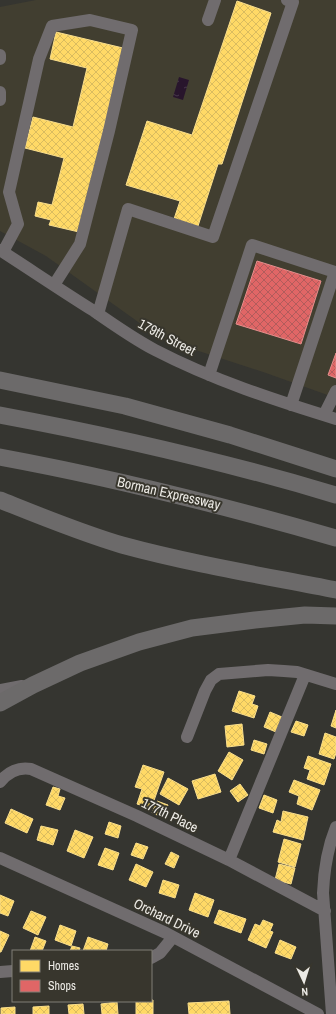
<svg xmlns="http://www.w3.org/2000/svg" width="336" height="1014" font-family="'Archivo Narrow',sans-serif">
<style>
.built{fill:#413e30}
.water{fill:url(#water-ripples)}
.homes{fill:url(#homes-cross-hatch);stroke:#f9de8c}
.shops{fill:url(#shops-cross-hatch);stroke:#e48e8c}
.lines{fill:none;stroke-linecap:round;stroke-linejoin:round}
.minor{stroke:#706c6e;stroke-width:12}
.highway{stroke:#6c6a6a;stroke-width:17}
.labels{text-anchor:middle;stroke-width:4;stroke-linejoin:round;paint-order:stroke}
.street-label{font-size:14px;fill:#eceae5;stroke:#38362d}
</style>
<defs>
<pattern id="water-ripples" width="26" height="14" patternUnits="userSpaceOnUse"><rect width="26" height="14" fill="#28152c"/><path d="M2 4q2-2 4 0t4 0M15 11q2-2 4 0t4 0" fill="none" stroke="#47374a"/></pattern>
<pattern id="homes-cross-hatch" width="8" height="8" patternUnits="userSpaceOnUse"><rect width="8" height="8" fill="#ffd966"/><path d="M0 0l8 8M0 8l8-8" fill="none" stroke="#dabc5f"/></pattern>
<pattern id="shops-cross-hatch" width="8" height="8" patternUnits="userSpaceOnUse"><rect width="8" height="8" fill="#e06666"/><path d="M0 0l8 8M0 8l8-8" fill="none" stroke="#b25c5c"/></pattern>
</defs>
<rect width="100%" height="100%" fill="#353530"/>
<path class="built" d="M36 0H336V398L266 373 162 339 46 256 0 231V7Z"/>
<path class="water" d="M179 77 189 80 183 100 173 97Z"/>
<path class="homes" d="M237 1 271 13 222 164H218L198 226 174 219 180 201 126 185 147 121 192 135Z
M56 32 123 48 79 232 49 225 51 220 35 216 38 202 52 205 64 158 25 148 33 117 73 127 87 68 50 59Z
M239 691 255 696 252 704 258 706 254 718 232 711Z
M336 710V728L331 726Z
M270 712 282 717 276 732 264 727Z
M296 721 308 725 304 736 291 732Z
M242 724 244 745 227 747 225 726Z
M325 733 336 737V753L334 759 319 754Z
M254 740 267 744 264 754 251 750Z
M229 752 243 760 232 780 218 771Z
M308 756 331 764 324 785 307 779 310 770 304 768Z
M143 765 164 772 151 809 137 804 142 789 135 787Z
M215 774 221 792 198 799 192 781Z
M168 778 188 789 179 805 160 794Z
M294 780 320 790 312 810 297 804 299 796 289 792Z
M240 784 248 795 238 802 230 791Z
M53 787 60 789 58 796 65 798 60 810 46 805Z
M264 795 277 800 273 813 259 808Z
M157 801 168 805 163 817 152 813Z
M11 809 33 819 27 833 5 823Z
M283 811 308 817 303 840 273 832 277 820 281 822Z
M109 822 121 826 118 838 105 834Z
M41 826 58 830 53 845 37 840Z
M75 830 93 837 84 858 67 851Z
M284 839 301 844 295 867 278 862Z
M136 843 148 847 143 859 131 855Z
M105 848 119 853 113 870 98 865Z
M171 852 179 856 174 868 165 864Z
M136 864 153 872 146 887 129 880Z
M279 864 295 868 291 884 275 880Z
M163 880 179 885 175 898 159 893Z
M195 893 214 900 208 917 189 910Z
M0 895 14 901 8 916 0 913Z
M219 910 246 919 241 933 214 923Z
M31 911 46 917 38 935 23 928Z
M263 920 273 924 270 931 273 932 266 948 248 940 255 924 260 926Z
M60 925 76 931 71 946 55 940Z
M0 931 9 935 1 952H0Z
M35 937 46 941 42 951H30Z
M88 937 108 944 106 951H83Z
M280 940 296 947 291 959 275 953Z
M72 946 80 948 79 951H70Z
M151 1000H153V1014H136V1001H151Z
M229 1001 230 1014H189L188 1003Z
M117 1002 118 1014H102L101 1004Z
M83 1004 84 1014H69L68 1005Z
M49 1006V1014H33V1007Z
M15 1007V1014H1V1008Z"/>
<path class="shops" d="M257 261 321 281 301 344 236 324Z
M336 353V378L328 375Z"/>
<g class="lines">
<path class="minor" d="M208 20 215 0
M0 55V59
M0 92V100
M0 250C31 270 62 291 94 311 114 325 134 339 155 350 213 380 274 400 336 419
M3 252 18 224 9 192 39 59 52 26 90 20 132 30 109 131 80 244 54 285
M98 314 128 209 213 237 293 2 287 0
M209 375 252 245 335 272 291 405
M324 415 336 391
M0 690 22 686
M187 737 205 691 211 680 219 674 268 670 284 671 297 672 336 684
M0 782C8 772 19 767 31 769L137 816 229 860 325 911
M0 858 166 933 318 1014
M229 860 305 675
M151 958 160 953 173 937
M0 972 13 971
M332 1014 323 893C324 869 327 849 336 827"/>
<path class="highway" d="M0 380 125 406 230 435 336 469
M0 415C113 436 226 462 336 495
M0 457C114 478 225 506 336 538
M0 500C40 516 81 533 122 545 192 564 265 576 336 590
M0 703 33 685 80 663 139 642 192 628 255 620 305 615 336 616"/>
</g>
<g class="labels">
<g class="street-label">
<text transform="translate(167 337) rotate(28)" y="5">179th Street</text>
<text transform="translate(169 493) rotate(13)" y="5">Borman Expressway</text>
<text transform="translate(170 815) rotate(26)" y="5">177th Place</text>
<text transform="translate(167 918) rotate(26)" y="5">Orchard Drive</text>
</g>
</g>
<rect x="12" y="950" width="140" height="52" fill="#38362d" stroke="#807e77"/>
<rect x="20" y="960" width="20" height="12" fill="#ffd966" stroke="#807e77"/>
<text x="48" y="970" font-size="12" fill="#eceae5">Homes</text>
<rect x="20" y="980" width="20" height="12" fill="#e06666" stroke="#807e77"/>
<text x="48" y="990" font-size="12" fill="#eceae5">Shops</text>
<g transform="translate(304 982) rotate(176)" stroke="#38362d" stroke-width="3" paint-order="stroke">
<path d="M0-3L7 15L0 10L-7 15Z" fill="#eceae5"/>
<text y="-6" font-size="11" font-weight="bold" text-anchor="middle" fill="#eceae5">N</text>
</g>
</svg>
